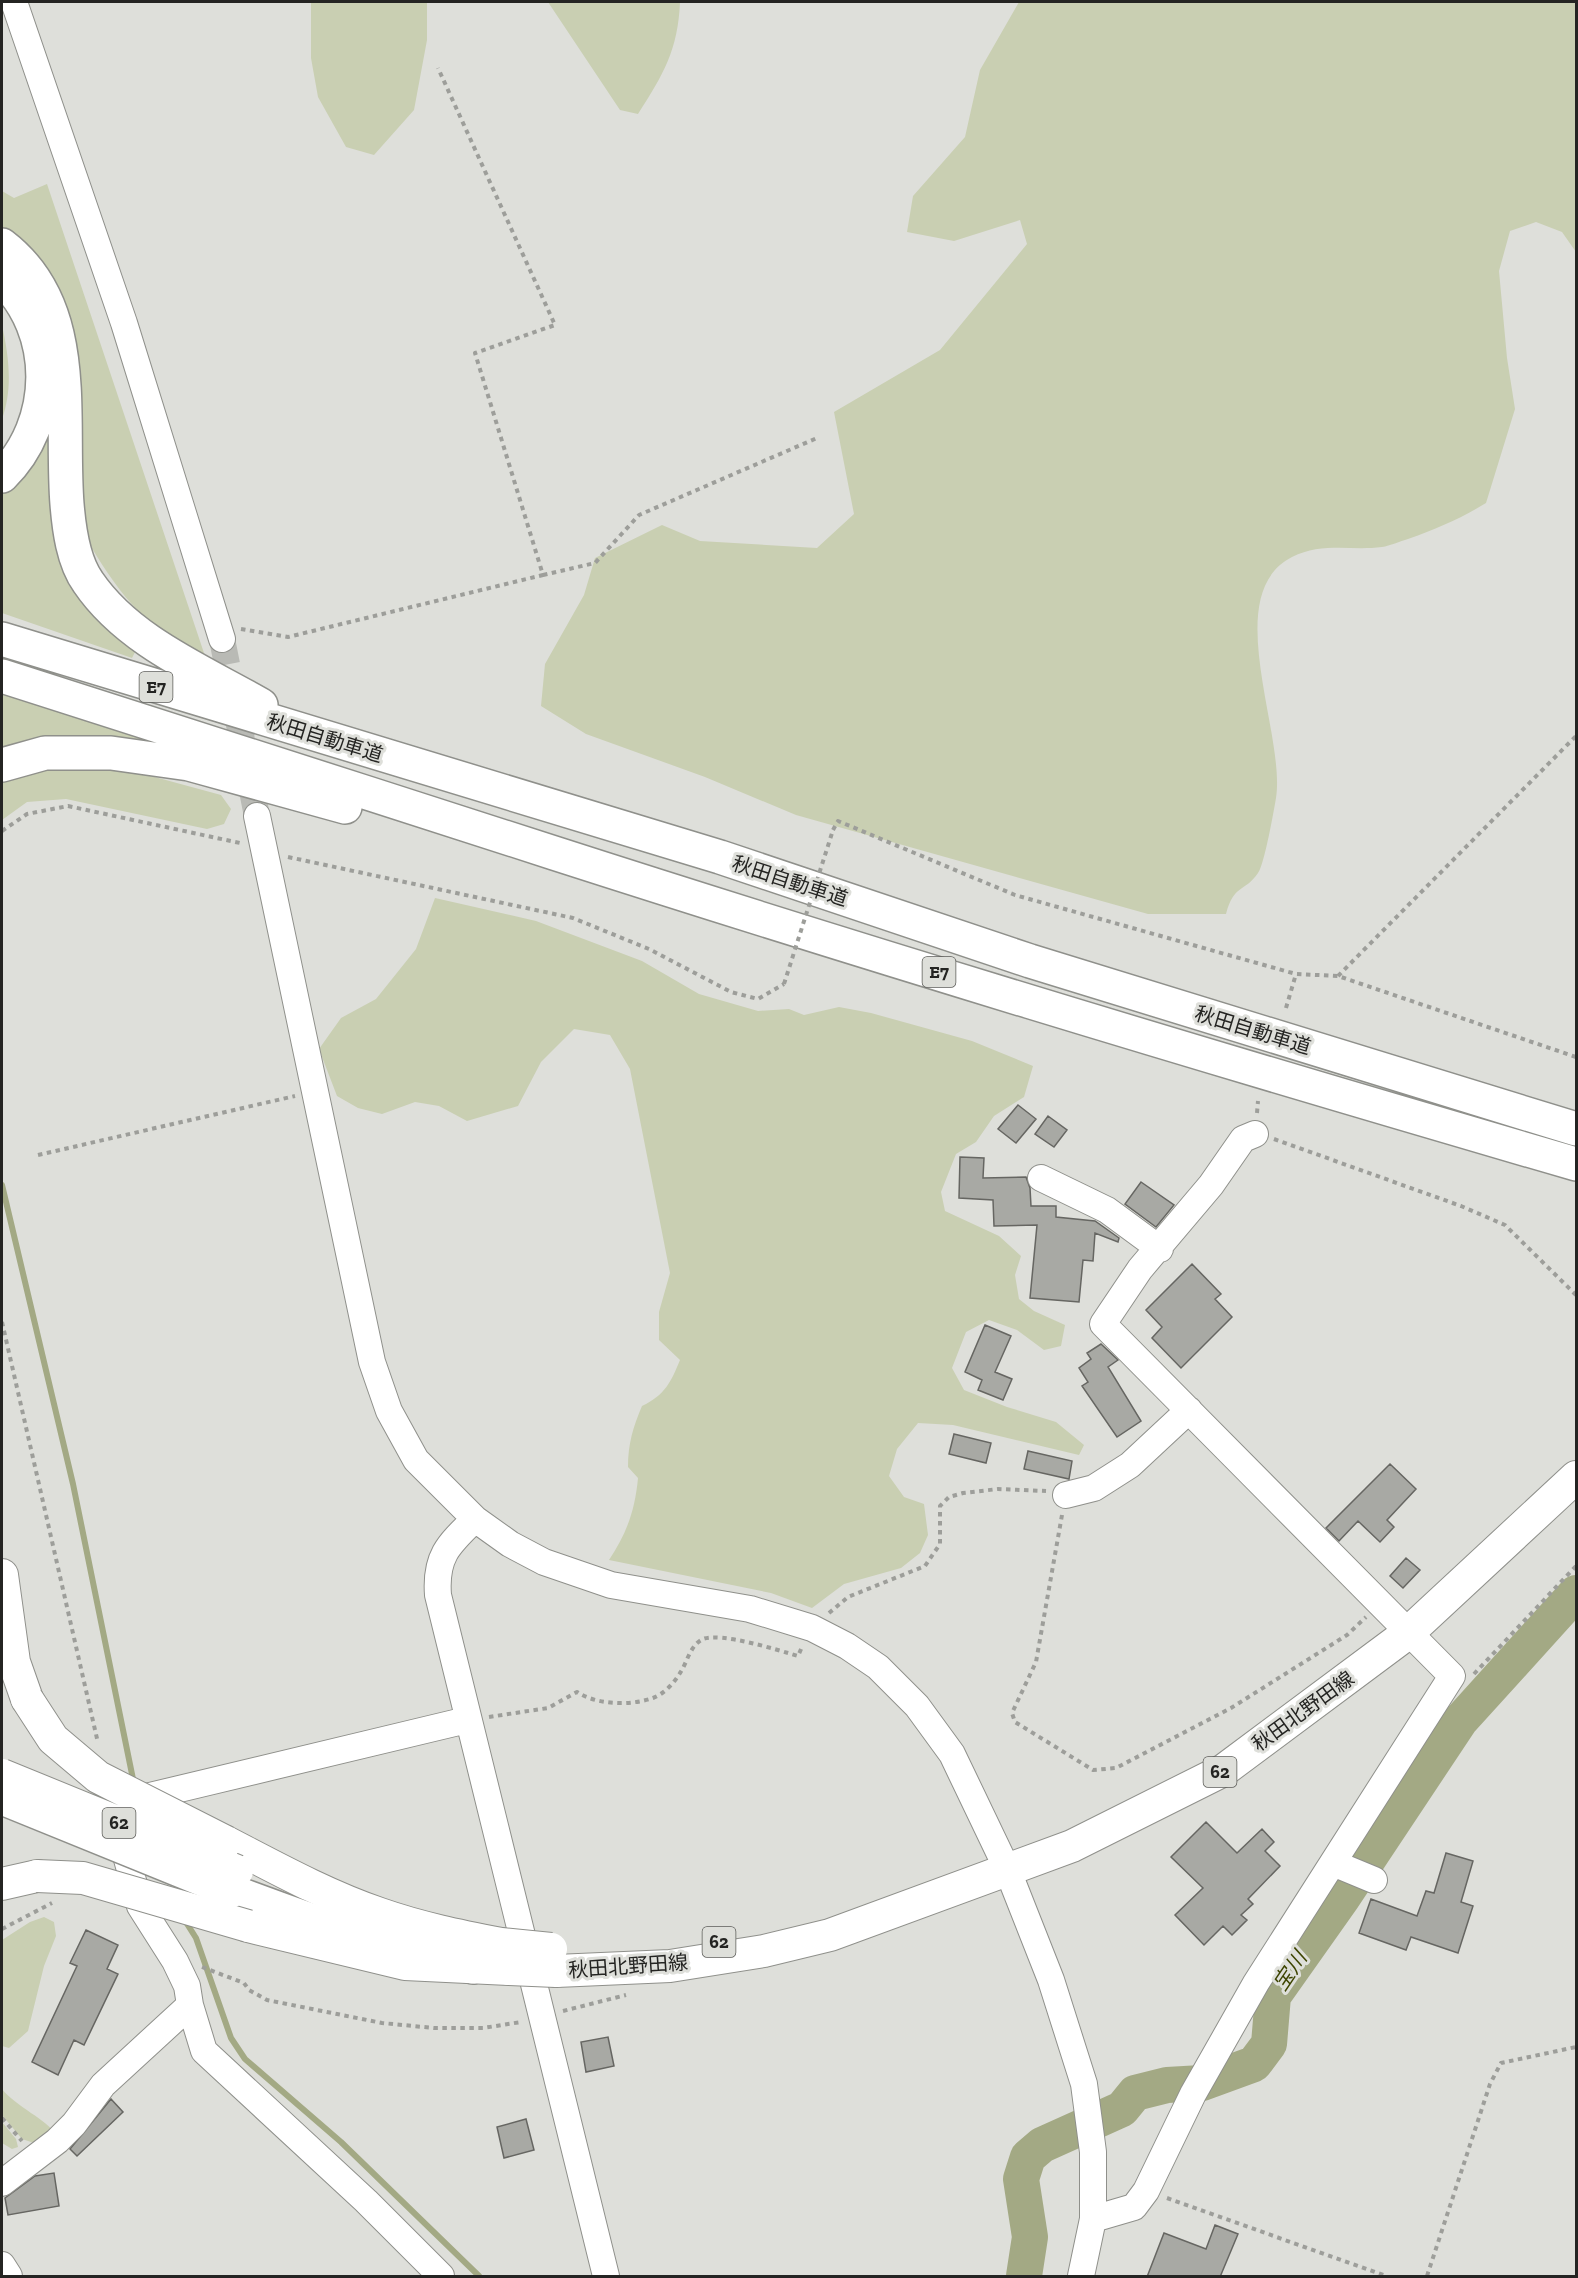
<svg xmlns="http://www.w3.org/2000/svg" width="1578" height="2278" font-family="'Zilla Slab','Noto Sans JP',serif">
<style>
.green{fill:#c9cfb2}
.lines{fill:none;stroke-linecap:round;stroke-linejoin:round}
.stream{stroke:#a3a984;stroke-width:6}
.river{stroke:#a3a984;stroke-width:36}
.building{fill:#a8a9a4;stroke:#666662;stroke-width:1.5}
.minor-tunnel{stroke:#b9bab5;stroke-width:26;stroke-dasharray:26 13;stroke-linecap:butt}
.minor-casing{stroke:#8f908b;stroke-width:28}
.major-casing{stroke:#8f908b;stroke-width:34}
.highway-casing{stroke:#8f908b;stroke-width:36}
.path{stroke:#9d9e9a;stroke-width:4;stroke-dasharray:4.5 4.5;stroke-linecap:butt}
.minor{stroke:#fff;stroke-width:26}
.major{stroke:#fff;stroke-width:32}
.highway{stroke:#fff;stroke-width:33}
.major-bridge-casing{stroke:#8f908b;stroke-width:34;stroke-linecap:butt}
.highway-bridge-casing{stroke:#8f908b;stroke-width:36;stroke-linecap:butt}
.path-bridge{stroke:#9d9e9a;stroke-width:4;stroke-dasharray:4.5 4.5;stroke-linecap:butt}
.major-bridge{stroke:#fff;stroke-width:32}
.highway-bridge{stroke:#fff;stroke-width:33}
.labels{text-anchor:middle;stroke-width:6;stroke-linejoin:round;paint-order:stroke}
.shield{fill:#dedfda;stroke:#5c5c59;stroke-width:1.5}
.shield-label{font-size:18px;font-weight:bold;fill:#242422}
.street-label{font-size:20px;fill:#242422;stroke:#dedfda}
.water-label{font-size:21px;font-style:italic;fill:#3d4401;stroke:#dedfda}
</style>
<rect width="100%" height="100%" fill="#dedfda"/>
<path class="green" d="M311 2H427V40L414 110 374 155 346 147 318 97 311 58Z
M548 2H680C678 50 663 75 638 114L620 110Z
M1019 2H1576V252L1562 232 1536 222 1510 231 1499 271 1507 358 1515 409 1486 503C1460 519 1436 529 1408 539 1400 541 1390 546 1382 547 1352 551 1322 542 1292 557 1219 594 1286 734 1276 798 1274 810 1264 866 1258 873 1244 893 1234 884 1226 914H1148L796 815 705 777 586 734 541 706 545 664 584 595 595 558 662 525 700 541 817 548 854 514 834 412 940 350 1027 244 1020 220 954 241 907 232 913 196 965 137 980 70Z
M47 184 205 656C147 628 123 600 90 545L2 229V191L14 198Z
M2 325C9 357 13 388 2 419Z
M52 396 55 507 137 648 132 658 2 613V483Z
M2 690 212 753 2 752Z
M71 762 129 770 221 795 231 809 224 824 207 829 66 799 27 802 2 820V779Z
M435 898 536 921 642 961 699 994 758 1011 789 1009 804 1015 839 1007 871 1013 972 1041 1033 1066 1024 1097 994 1116 976 1142 956 1154 941 1192 945 1211 999 1236 1021 1256 1015 1275 1019 1299 1034 1311 1065 1325 1061 1346 1044 1350 1017 1330 989 1320 966 1332 952 1368 964 1390 1007 1407 1056 1422 1084 1445 1079 1455 953 1425 918 1423 897 1449 889 1476 904 1497 924 1504 928 1535 920 1553 901 1568 844 1584 812 1608 771 1593 609 1560C627 1533 635 1510 638 1478L628 1467C628 1444 633 1427 642 1406 665 1395 671 1382 680 1360L659 1340V1312L670 1273 630 1069 610 1035 574 1029 541 1062 518 1106 467 1121 439 1106 415 1102 382 1114 358 1108 337 1096 319 1049 341 1018 376 999 416 949Z
M44 1917 54 1922 56 1936 44 1966 28 2031 9 2048 2 2046V1940L30 1922Z
M2 2089C15 2106 49 2121 54 2133L34 2143 22 2139 2 2115Z
M2 2122 16 2139 18 2147 12 2149 2 2143Z"/>
<g class="lines">
<path class="stream" d="M2 1185 73 1484 134 1784
M184 1919 196 1938 231 2038 245 2059 341 2142 479 2276"/>
<path class="river" d="M1024 2276 1030 2237 1021 2179 1028 2157 1042 2145 1122 2109 1135 2093 1167 2085 1202 2083 1254 2064 1269 2044 1273 1996 1343 1897 1460 1721 1576 1593"/>
</g>
<path class="building" d="M1018 1105 1036 1119 1016 1143 998 1129Z
M1048 1116 1067 1130 1054 1147 1035 1134Z
M960 1157 984 1158 983 1178 1026 1177 1030 1188 1031 1206H1056V1217L1095 1221 1119 1238 1118 1242 1095 1233 1093 1261 1083 1260 1079 1302 1030 1298 1037 1225 994 1226 993 1200 959 1198Z
M1141 1182 1174 1205 1156 1227 1125 1204Z
M1192 1264 1221 1294 1215 1299 1232 1317 1181 1368 1152 1338 1162 1327 1146 1310Z
M985 1325 1011 1336 995 1372 1012 1379 1003 1400 978 1390 982 1380 965 1372Z
M1101 1344 1118 1360 1108 1367 1141 1421 1117 1437 1082 1386 1088 1382 1079 1368 1091 1359 1087 1353Z
M954 1434 991 1443 986 1463 949 1454Z
M1028 1451 1072 1461 1069 1479 1024 1469Z
M1390 1464 1416 1489 1387 1520 1394 1527 1380 1542 1358 1521 1339 1541 1326 1528Z
M1406 1558 1420 1570 1403 1588 1390 1576Z
M1206 1822 1237 1853 1262 1829 1274 1842 1265 1851 1280 1866 1248 1899 1253 1904 1241 1915 1247 1920 1232 1935 1223 1926 1204 1945 1175 1915 1203 1888 1171 1857Z
M1446 1853 1473 1861 1461 1902 1473 1906 1458 1953 1411 1937 1406 1950 1359 1933 1371 1899 1417 1916 1426 1891 1434 1893Z
M86 1930 118 1945 107 1969 118 1974 84 2045 74 2040 58 2075 32 2062 77 1966 70 1963Z
M608 2037 614 2066 586 2072 581 2042Z
M111 2099 123 2112 77 2156 70 2149Z
M526 2119 534 2150 504 2158 497 2127Z
M54 2173 59 2206 8 2215 5 2198 35 2176Z
M1215 2225 1238 2234 1220 2277H1147L1164 2233 1206 2249Z"/>
<g class="lines">
<path class="minor-tunnel" d="M222 639 257 816"/>
<defs>
<path id="minor" d="M14 2 124 323 222 639
M257 816 372 1362 389 1411 416 1460 475 1519 510 1544 544 1562 611 1585 750 1609 812 1628 847 1646 878 1667 917 1706 952 1754 1008 1871 1051 1980 1084 2084 1093 2152V2219L1081 2276
M1041 1178 1107 1210 1160 1249
M1066 1495 1094 1488 1130 1465 1189 1410
M475 1519C449 1544 435 1556 438 1595L606 2276
M129 1801 467 1720
M120 1834 140 1906 175 1961 187 1986 190 2005 204 2051 366 2201 441 2276
M1333 1863 1374 1880
M2 2183 57 2141 74 2124 103 2085 190 2005
M1093 2219 1134 2207 1146 2191 1193 2094 1256 1983 1452 1676 1103 1324 1140 1269 1211 1185 1243 1139 1255 1134
M2 2265 9 2276"/>
<path id="major" d="M2 1575 14 1662 27 1699
M226 1842C276 1868 327 1896 380 1914 420 1928 460 1936 501 1944
M2 1884 37 1876
M248 1926 405 1964 509 1969
M556 1971 670 1966 764 1951 830 1935 1072 1846 1224 1770 1408 1633 1576 1477"/>
<path id="highway" d="M2 245C83 307 60 416 67 504 69 529 73 561 88 582 128 641 202 671 261 705
M2 279C57 331 56 423 2 476
M2 639 720 857 1030 961 1576 1129
M2 676C186 734 370 794 554 853 893 962 1235 1065 1576 1164
M2 765 45 753H111L189 764 345 807
M231 1891C311 1921 389 1949 473 1967"/>
</defs>
<use href="#minor" class="minor-casing"/>
<use href="#major" class="major-casing"/>
<use href="#highway" class="highway-casing"/>
<path class="path" d="M543 575 595 563 639 515 817 438
M241 629 288 637 543 575 475 353 555 325 438 68
M833 830 838 821 1015 895 1296 974 1338 976 1576 1057
M2 831 27 814 68 806 240 843
M288 857 573 918 649 949 731 992 758 999 784 984
M1338 976 1576 736
M1286 1008 1296 974
M1257 1113 1258 1101
M1274 1139 1461 1206 1505 1225 1576 1295
M38 1155 295 1096
M2 1322 98 1743
M1062 1515 1036 1662 1012 1713 1015 1722 1093 1770 1116 1768 1231 1708 1347 1635 1366 1617
M829 1613 848 1597 925 1566 940 1544V1506L949 1497 963 1493 998 1489 1046 1491
M1474 1674 1576 1566
M489 1717 548 1708 577 1692C597 1705 630 1706 653 1698 664 1694 674 1683 680 1673 687 1663 690 1645 703 1639 721 1632 778 1650 798 1656L802 1647
M2 1929 52 1903
M202 1967 244 1983 249 1990 267 2000 382 2023 434 2028H483L521 2022
M563 2011 626 1995
M2 2118 22 2141
M1167 2198 1386 2276
M1427 2276 1490 2084 1501 2063 1576 2047"/>
<use href="#minor" class="minor"/>
<use href="#major" class="major"/>
<use href="#highway" class="highway"/>
<defs>
<path id="major-bridge" d="M27 1699 53 1739 98 1777 226 1842
M2 1775 237 1871
M37 1876 83 1878 248 1926
M501 1944 551 1949
M509 1969 556 1971"/>
<path id="highway-bridge" d="M2 1798 231 1891"/>
</defs>
<use href="#major-bridge" class="major-bridge-casing"/>
<use href="#highway-bridge" class="highway-bridge-casing"/>
<path class="path-bridge" d="M784 984 833 830"/>
<use href="#major-bridge" class="major-bridge"/>
<use href="#highway-bridge" class="highway-bridge"/>
</g>
<g class="labels">
<g class="shield">
<rect x="139.5" y="672" width="33" height="30" rx="4.5"/>
<rect x="922.5" y="957" width="33" height="30" rx="4.5"/>
<rect x="1203.5" y="1757" width="33" height="30" rx="4.5"/>
<rect x="102.5" y="1808" width="33" height="30" rx="4.5"/>
<rect x="702.5" y="1927" width="33" height="30" rx="4.5"/>
</g>
<g class="shield-label">
<text x="156" y="693">E7</text>
<text x="939" y="978">E7</text>
<text x="1220" y="1778">62</text>
<text x="119" y="1829">62</text>
<text x="719" y="1948">62</text>
</g>
<g class="street-label">
<text transform="translate(325 738) rotate(17)" y="7">秋田自動車道</text>
<text transform="translate(790 881) rotate(18)" y="7">秋田自動車道</text>
<text transform="translate(1253 1030) rotate(17)" y="7">秋田自動車道</text>
<text transform="translate(1303 1711) rotate(-36)" y="7">秋田北野田線</text>
<text transform="translate(628 1966) rotate(-4)" y="7">秋田北野田線</text>
</g>
<g class="water-label">
<text transform="translate(1290 1971) rotate(-56)" y="7">宝川</text>
</g>
</g>
<rect width="1578" height="2278" fill="none" stroke="#242422" stroke-width="6"/>
</svg>
